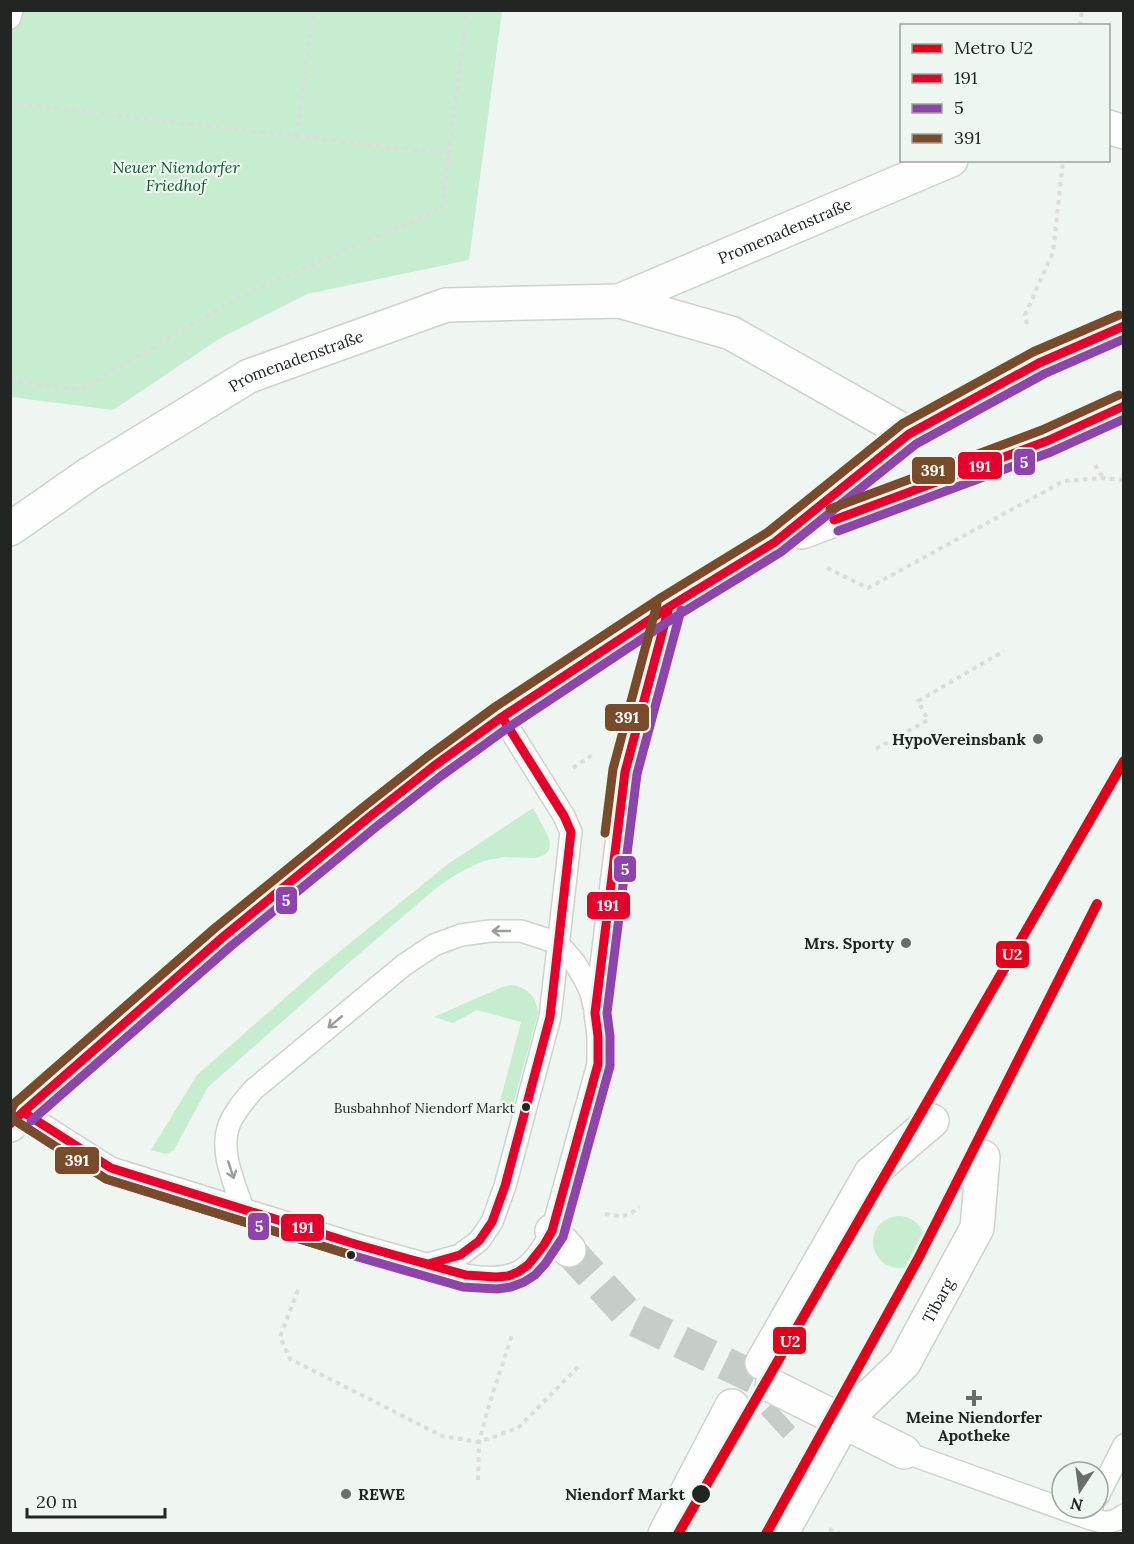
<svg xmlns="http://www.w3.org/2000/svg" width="1134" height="1544" font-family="Lora,serif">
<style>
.green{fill:#c7edd1}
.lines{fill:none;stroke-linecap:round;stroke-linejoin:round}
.street-tunnel{stroke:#c6ccc7;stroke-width:33;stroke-dasharray:33 16;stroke-linecap:butt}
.lane-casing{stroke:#ced2ce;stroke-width:24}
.street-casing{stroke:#ced2ce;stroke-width:36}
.secondary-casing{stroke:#ced2ce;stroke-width:36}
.path{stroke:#dbdcdb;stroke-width:4;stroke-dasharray:4.5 4.5;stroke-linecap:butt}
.lane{stroke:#fdfefd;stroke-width:21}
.street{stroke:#fdfefd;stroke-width:33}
.secondary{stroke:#fdfefd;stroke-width:33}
.bus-1-casing{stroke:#edf7ef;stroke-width:14}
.bus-2-casing{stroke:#edf7ef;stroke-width:14}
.bus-3-casing{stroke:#edf7ef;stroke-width:14}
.bus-1{stroke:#e4002b;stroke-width:9}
.bus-2{stroke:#8e44ad;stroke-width:9}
.bus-3{stroke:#7a4b2a;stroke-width:9}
.metro-1-casing{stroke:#edf7ef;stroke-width:15}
.metro-1{stroke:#e2001a;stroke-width:10}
.oneway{stroke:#9a9d9b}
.poi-dot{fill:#6a6e6b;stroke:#edf7ef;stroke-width:2}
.bus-dot{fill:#222623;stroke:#edf7ef;stroke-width:2}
.labels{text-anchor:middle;stroke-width:4.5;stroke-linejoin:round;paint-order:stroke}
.bus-label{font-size:14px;fill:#222623;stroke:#edf7ef;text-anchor:end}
.park-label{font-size:16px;font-style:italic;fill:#12562f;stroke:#edf7ef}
.street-label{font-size:16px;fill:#222623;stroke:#edf7ef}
.poi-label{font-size:16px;font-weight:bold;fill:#222623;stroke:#edf7ef;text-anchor:end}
.stop-label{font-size:16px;font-weight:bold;fill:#222623;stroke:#edf7ef;text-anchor:end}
.line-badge{stroke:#edf7ef;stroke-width:2}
.badge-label{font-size:16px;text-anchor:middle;font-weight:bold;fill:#fff}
</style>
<rect width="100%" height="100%" fill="#eff5f0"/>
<path class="green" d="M11 11H502L469 260 307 294 219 339 113 410 11 397Z
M533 808 549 838 550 843 549 850 545 855 536 858 504 857 484 861 464 870 440 885 352 960 208 1087 174 1150 166 1154 151 1150 197 1075 318 969 448 864Z
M511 985C527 987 537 997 538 1013L511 1112 498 1109 521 1022 477 1010 453 1023 434 1017 502 987Z
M873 1242a26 26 0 1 1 52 0a26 26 0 1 1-52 0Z"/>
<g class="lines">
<path class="street-tunnel" d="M569 1250 631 1318 772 1386
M772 1426 784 1415"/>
<defs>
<path id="lane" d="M10 18 12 10
M23 1112 111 1168 355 1244 466 1275C512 1283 531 1273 552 1231L598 1064V1036L595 1013 625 772 669 607
M243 1209C235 1184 219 1152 229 1125 234 1112 244 1101 253 1090L404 965 434 945 461 935 490 931H521L558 943 575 963 585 980 591 993 594 1006
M428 1264 460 1255 479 1241 492 1222 505 1186 550 1017 571 832 564 816 502 717
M904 1452 1088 1518 1092 1508
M1098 1496 1124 1445
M1088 1518C1102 1522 1110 1526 1124 1515"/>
<g id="street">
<path d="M1108 127 1124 132"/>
<path id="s1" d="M619 301 951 160"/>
<path id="s2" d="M10 529 89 474 249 376 446 305 619 301 731 333 909 434"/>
<path d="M552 1231 569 1250"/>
<path d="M762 1363 871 1173 932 1121"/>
<path d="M772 1386 904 1452"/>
<path d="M665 1534 732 1406"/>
<path id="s3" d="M781 1534 844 1421 904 1363 977 1228 983 1157"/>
</g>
<path id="secondary" d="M802 532 1047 441 1124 406
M10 1125 23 1112 223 937 368 818 434 766 502 717 669 607 775 542 909 434 1039 363 1124 326"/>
</defs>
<use href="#lane" class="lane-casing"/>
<use href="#street" class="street-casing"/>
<use href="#secondary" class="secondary-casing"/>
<path class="path" d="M1080 26 1082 10
M10 103 450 154
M296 136 314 10
M1027 324 1025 315 1053 252 1063 160
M10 380 80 390 241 296 442 208 467 10
M1095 465 1103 478
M827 568 868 588 1064 481 1103 478 1124 480
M876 749 928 720 918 701 1004 651
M573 768 592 755
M605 1214C621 1217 627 1218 639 1207
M298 1290 280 1337 290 1359 442 1436 479 1442 518 1428 581 1364
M478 1480 479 1442 489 1405 513 1332
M829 1529 841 1534"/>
<use href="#lane" class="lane"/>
<use href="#street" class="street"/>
<use href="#secondary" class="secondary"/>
<defs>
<path id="bus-1" d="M834 520 1047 441 1124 406
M23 1112 111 1168 355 1244 466 1275 496 1277 508 1276 518 1272 528 1265 544 1245 552 1231 598 1064V1036L595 1013 625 772 669 607
M10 1124 23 1112 223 937 368 818 434 766 502 717 669 607 775 542 909 434 1039 363 1124 326
M401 1257 428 1264 460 1255 479 1241 492 1222 505 1186 550 1017 571 832 564 816 502 717"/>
<path id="bus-2" d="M838 531 1051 452 1124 419
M31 1121 231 946 376 827 441 776 509 727 675 617 781 552 916 444 1044 374 1124 339
M17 1122 106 1179 351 1255 463 1287 497 1289 511 1287 524 1282 535 1275 545 1264 563 1237 610 1066V1036L607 1013 637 774 681 610"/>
<path id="bus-3" d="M830 509 1042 430 1119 395
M605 833 613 769 657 604
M351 1255 106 1179 16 1121C10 1116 10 1109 15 1103L215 928 361 809 427 757 495 707 662 597 768 532 902 424 1033 352 1119 315"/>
</defs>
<use href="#bus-1" class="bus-1-casing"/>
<use href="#bus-2" class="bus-2-casing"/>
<use href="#bus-3" class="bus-3-casing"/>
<use href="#bus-1" class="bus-1"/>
<use href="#bus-2" class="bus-2"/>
<use href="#bus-3" class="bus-3"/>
<defs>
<path id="metro-1" d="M678 1534 1124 761
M766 1534 918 1259 1097 904"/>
</defs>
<use href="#metro-1" class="metro-1-casing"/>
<use href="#metro-1" class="metro-1"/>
</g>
<defs><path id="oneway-shaft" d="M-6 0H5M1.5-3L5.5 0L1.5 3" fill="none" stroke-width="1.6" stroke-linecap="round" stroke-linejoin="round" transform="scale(1.5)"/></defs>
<g class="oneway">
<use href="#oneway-shaft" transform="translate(501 931) rotate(-180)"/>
<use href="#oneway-shaft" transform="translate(335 1022) rotate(140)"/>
<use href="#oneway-shaft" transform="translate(231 1170) rotate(72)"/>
</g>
<g class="poi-dot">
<circle cx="1038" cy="739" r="6"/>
<circle cx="906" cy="943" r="6"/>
<path d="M971 1389h6v6h6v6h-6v6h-6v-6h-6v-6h6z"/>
<circle cx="346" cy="1494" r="6"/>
</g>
<g class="bus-dot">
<circle cx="526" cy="1107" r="5"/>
<circle cx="351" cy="1255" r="5"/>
<circle cx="701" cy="1494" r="10"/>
</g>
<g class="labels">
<g class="bus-label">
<text x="515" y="1113">Busbahnhof Niendorf Markt</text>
</g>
<g class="park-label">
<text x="176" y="173">Neuer Niendorfer<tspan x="176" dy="18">Friedhof</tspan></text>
</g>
<g class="street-label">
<text dy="6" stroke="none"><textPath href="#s1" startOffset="180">Promenadenstraße</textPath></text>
<text dy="6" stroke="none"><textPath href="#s2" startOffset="333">Promenadenstraße</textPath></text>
<text dy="6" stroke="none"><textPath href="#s3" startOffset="284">Tibarg</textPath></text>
</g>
<g class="poi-label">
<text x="1026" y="745">HypoVereinsbank</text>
<text x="894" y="949">Mrs. Sporty</text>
<text x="974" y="1423" text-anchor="middle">Meine Niendorfer<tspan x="974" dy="18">Apotheke</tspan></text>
<text x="358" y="1500" text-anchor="start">REWE</text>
</g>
<g class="stop-label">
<text x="685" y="1500">Niendorf Markt</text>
</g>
</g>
<g class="line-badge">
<rect x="1013" y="448" width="23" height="28" rx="6" fill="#8e44ad"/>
<rect x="957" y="451" width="46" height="29" rx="6" fill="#e4002b"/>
<rect x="911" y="456" width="45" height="29" rx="6" fill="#7a4b2a"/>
<rect x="604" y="703" width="46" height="29" rx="6" fill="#7a4b2a"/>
<rect x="613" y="855" width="24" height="28" rx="6" fill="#8e44ad"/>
<rect x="275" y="886" width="23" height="29" rx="6" fill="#8e44ad"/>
<rect x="586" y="891" width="45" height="29" rx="6" fill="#e4002b"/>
<rect x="995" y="940" width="35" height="29" rx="6" fill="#e2001a"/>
<rect x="54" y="1146" width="46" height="29" rx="6" fill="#7a4b2a"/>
<rect x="247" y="1212" width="23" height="29" rx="6" fill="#8e44ad"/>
<rect x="280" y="1213" width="45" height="29" rx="6" fill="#e4002b"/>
<rect x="772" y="1326" width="35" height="29" rx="6" fill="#e2001a"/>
</g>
<g class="badge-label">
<text x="1024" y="468">5</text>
<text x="980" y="472">191</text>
<text x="933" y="476">391</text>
<text x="627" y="723">391</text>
<text x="625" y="875">5</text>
<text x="286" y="906">5</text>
<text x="608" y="911">191</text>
<text x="1012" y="960">U2</text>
<text x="77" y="1166">391</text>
<text x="259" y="1232">5</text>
<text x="303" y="1233">191</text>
<text x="790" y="1347">U2</text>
</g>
<rect width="1134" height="1544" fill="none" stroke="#222623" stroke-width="24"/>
<rect x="900" y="24" width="210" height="138" fill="#edf7ef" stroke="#9ca39d" stroke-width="1.5"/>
<rect x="912" y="44" width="30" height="9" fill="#e2001a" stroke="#9ca39d" stroke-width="1.5"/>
<text x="954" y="54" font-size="18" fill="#222623">Metro U2</text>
<rect x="912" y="74" width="30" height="9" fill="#e4002b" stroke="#9ca39d" stroke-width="1.5"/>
<text x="954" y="84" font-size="18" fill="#222623">191</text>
<rect x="912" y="104" width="30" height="9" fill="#8e44ad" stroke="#9ca39d" stroke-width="1.5"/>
<text x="954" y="114" font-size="18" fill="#222623">5</text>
<rect x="912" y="134" width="30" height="9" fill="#7a4b2a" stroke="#9ca39d" stroke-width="1.5"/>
<text x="954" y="144" font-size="18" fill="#222623">391</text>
<g transform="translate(1080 1490) rotate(193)"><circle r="28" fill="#edf7ef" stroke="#9ca39d" stroke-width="1.5"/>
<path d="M0-4.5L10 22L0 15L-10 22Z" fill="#6a6e6b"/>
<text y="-9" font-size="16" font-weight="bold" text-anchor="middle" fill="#222623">N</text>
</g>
<path d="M27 1508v9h138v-9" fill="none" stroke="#222623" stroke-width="3"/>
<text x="36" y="1508" font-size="18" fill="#222623" stroke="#edf7ef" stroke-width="4.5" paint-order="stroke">20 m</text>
</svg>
